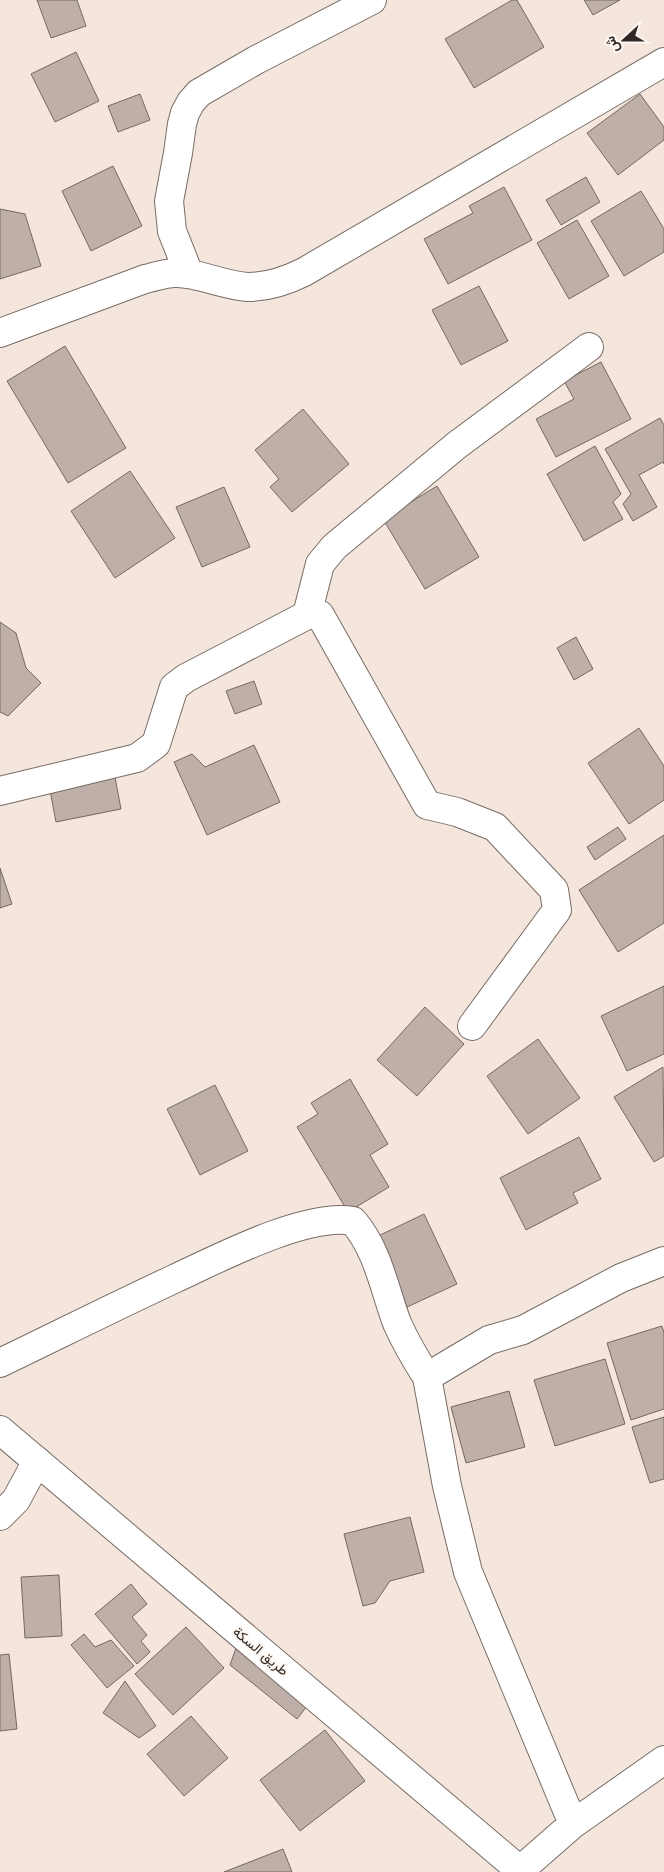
<svg xmlns="http://www.w3.org/2000/svg" width="664" height="1872" font-family="'Libre Baskerville',Vazirmatn,serif">
<style>
.building{fill:#beb0a8;stroke:#756861}
.lines{fill:none;stroke-linecap:round;stroke-linejoin:round}
.minor-casing{stroke:#786c64;stroke-width:30}
.primary-casing{stroke:#786c64;stroke-width:30}
.minor{stroke:#fff;stroke-width:28}
.primary{stroke:#fff;stroke-width:28}
.labels{text-anchor:middle;stroke-width:4;stroke-linejoin:round;paint-order:stroke}
.street-label{font-size:14px;fill:#2f2a27;stroke:#fdf5ef}
</style>
<rect width="100%" height="100%" fill="#f5e6dd"/>
<path class="building" d="M37 0H77L86 26 51 38Z
M512 0H517L544 47 474 88 445 39Z
M584 0H620L593 15Z
M76 52 99 101 55 122 31 74Z
M140 94 150 120 118 132 108 106Z
M640 94 664 127V140L618 175 587 133Z
M113 166 142 226 91 251 62 191Z
M586 177 600 202 561 225 546 200Z
M504 187 532 240 448 284 424 239 473 213 469 206Z
M641 191 664 229V252L624 276 591 221Z
M0 209 25 214 41 266 0 279Z
M577 220 609 276 569 299 537 243Z
M479 286 508 341 461 365 432 310Z
M65 346 126 448 68 483 7 381Z
M601 362 631 419 556 457 536 419 574 399 564 381Z
M303 409 349 464 292 512 270 487 279 479 255 450Z
M660 418 664 425V464L663 462 639 475 657 507 633 521 623 504 631 494 605 449Z
M595 446 621 494 613 502 623 519 584 541 547 474Z
M130 471 175 538 115 578 71 511Z
M437 486 479 557 425 589 383 519Z
M224 487 250 547 202 567 176 507Z
M0 622 16 633 26 668 41 683 8 716 0 712Z
M576 637 593 669 574 680 557 648Z
M254 681 262 704 235 714 226 691Z
M639 728 664 766V800L629 824 588 763Z
M254 745 280 802 207 835 174 762 192 754 205 767Z
M114 772 121 809 56 822 49 785Z
M618 827 626 839 595 860 587 847Z
M664 835V923L618 952 579 890Z
M0 868 12 904 0 908Z
M664 986V1054L627 1071 601 1016Z
M425 1007 464 1044 417 1096 377 1060Z
M538 1039 580 1098 528 1134 487 1076Z
M663 1067 664 1156 654 1162 614 1097Z
M350 1079 388 1144 370 1155 389 1187 348 1212 297 1127 318 1114 311 1103Z
M215 1085 248 1151 200 1175 167 1109Z
M579 1137 601 1179 573 1193 578 1203 526 1230 500 1178Z
M424 1214 457 1284 407 1307 374 1238Z
M662 1326 664 1333V1409L631 1420 607 1343Z
M605 1359 625 1424 555 1446 534 1380Z
M509 1391 525 1447 466 1463 451 1407Z
M664 1417V1479L650 1483 632 1427Z
M410 1517 424 1572 390 1581 375 1603 363 1606 344 1534Z
M59 1575 62 1636 25 1638 21 1577Z
M131 1584 147 1604 132 1617 147 1635 141 1641 150 1652 137 1664 95 1614Z
M186 1627 224 1668 173 1715 135 1674Z
M84 1634 95 1647 111 1640 134 1666 107 1688 71 1645Z
M236 1648 307 1706 297 1719 230 1665Z
M9 1654 17 1729 0 1731V1655Z
M125 1681 156 1726 139 1738 103 1713Z
M191 1716 228 1758 184 1796 147 1754Z
M325 1730 365 1781 300 1831 260 1780Z
M283 1849 292 1872H224Z"/>
<g class="lines">
<defs>
<path id="minor" d="M189 274 172 231 169 201 178 153 182 124 185 113 191 102 199 93 256 60 372 0
M0 333 145 279C155 277 165 273 175 273 197 272 224 286 248 287 268 287 286 281 304 272L664 62
M307 615 320 564 334 547 457 445 589 347
M0 791 137 758 156 744 174 687 186 678 307 615H320L427 805 457 812 495 827 554 890 557 910 472 1026
M0 1363C58 1335 116 1306 174 1279 217 1259 307 1212 353 1221 378 1250 384 1288 397 1323 405 1341 416 1360 427 1377
M0 1516 16 1500 37 1461
M573 1824 468 1572 447 1486 427 1377 489 1340 523 1330 621 1278 664 1261
M518 1872 573 1824 664 1760"/>
<path id="primary" d="M0 1430 522 1872"/>
</defs>
<use href="#minor" class="minor-casing"/>
<use href="#primary" class="primary-casing"/>
<use href="#minor" class="minor"/>
<use href="#primary" class="primary"/>
</g>
<g class="labels">
<g class="street-label">
<text transform="translate(261 1651) rotate(40)" y="5">طريق السكة</text>
</g>
</g>
<g transform="translate(624 40) rotate(249)" stroke="#fdf5ef" stroke-width="4" paint-order="stroke">
<path d="M0-4L9 19L0 12L-9 19Z" fill="#2f2a27"/>
<text y="-8" font-size="14" font-weight="bold" text-anchor="middle" fill="#2f2a27">ش</text>
</g>
</svg>
